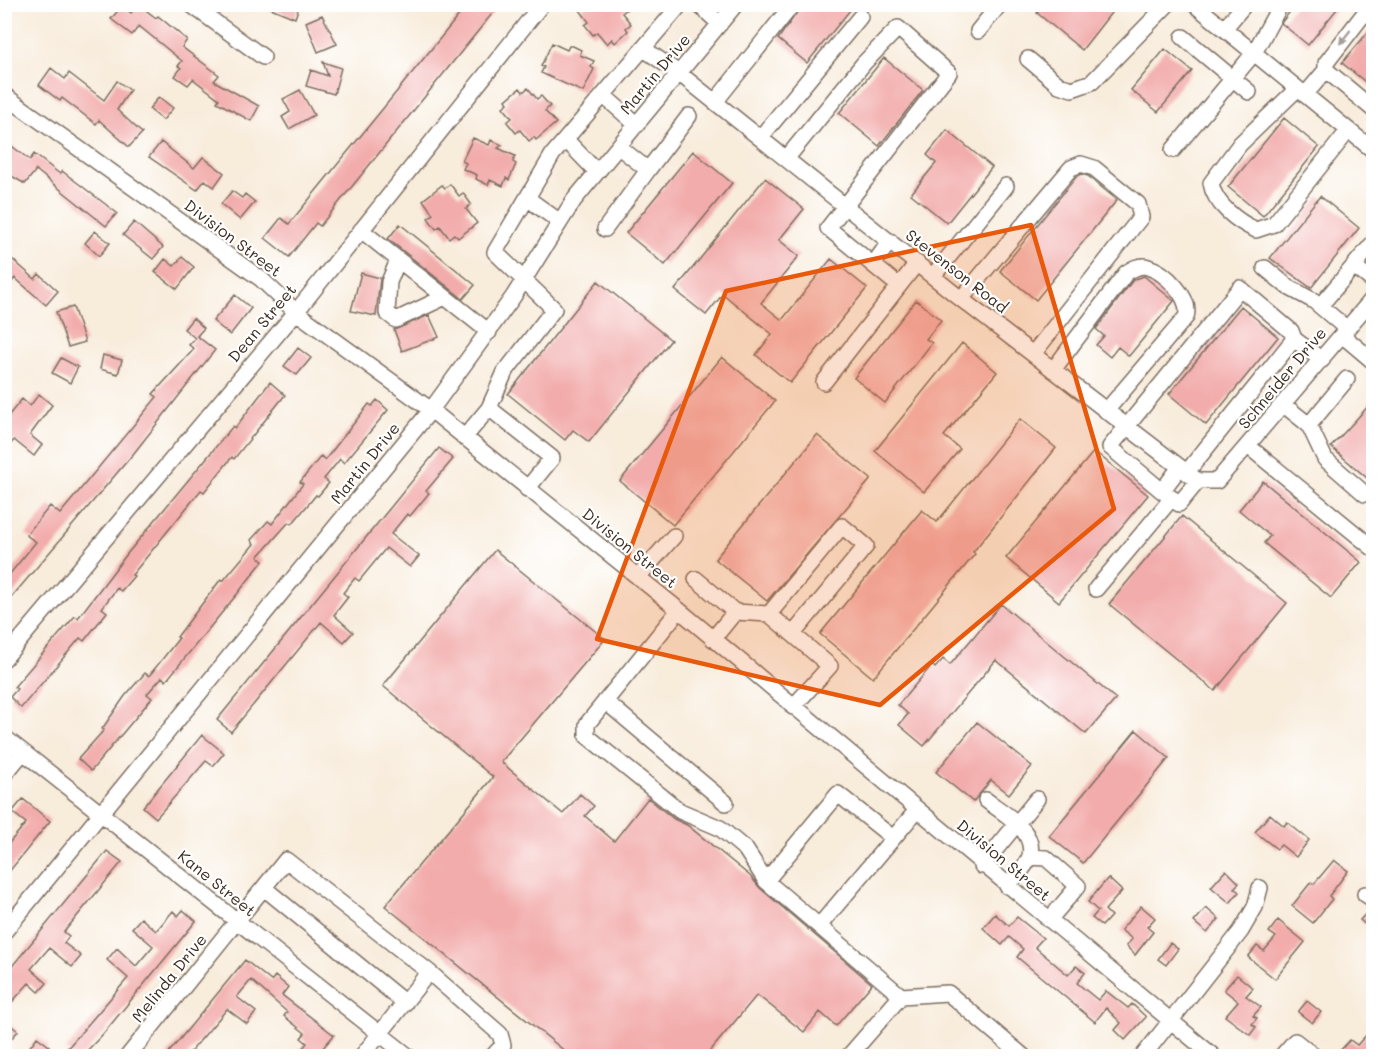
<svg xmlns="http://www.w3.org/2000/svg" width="1378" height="1061" font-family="Mali,sans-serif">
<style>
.building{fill:#f2acab}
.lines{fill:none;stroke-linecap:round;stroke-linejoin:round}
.minor-casing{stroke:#7d6e60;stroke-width:18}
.minor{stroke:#fff;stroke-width:15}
.oneway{fill:#a79f9a}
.marked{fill:#e8590c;fill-opacity:0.2;stroke:#e8590c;stroke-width:4.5;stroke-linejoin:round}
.labels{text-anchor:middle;stroke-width:4.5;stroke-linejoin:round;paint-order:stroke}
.street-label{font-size:16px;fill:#3b2a1e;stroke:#fff}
</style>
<rect width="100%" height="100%" fill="#fff"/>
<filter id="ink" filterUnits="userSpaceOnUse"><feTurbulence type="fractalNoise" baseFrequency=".0167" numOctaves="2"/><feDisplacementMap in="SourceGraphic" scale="12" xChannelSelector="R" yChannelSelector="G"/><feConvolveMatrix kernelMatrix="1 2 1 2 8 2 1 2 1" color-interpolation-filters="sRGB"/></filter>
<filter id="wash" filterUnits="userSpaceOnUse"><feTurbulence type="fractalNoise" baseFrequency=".008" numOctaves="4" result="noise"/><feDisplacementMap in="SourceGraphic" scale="24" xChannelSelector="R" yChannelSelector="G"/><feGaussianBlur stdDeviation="1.35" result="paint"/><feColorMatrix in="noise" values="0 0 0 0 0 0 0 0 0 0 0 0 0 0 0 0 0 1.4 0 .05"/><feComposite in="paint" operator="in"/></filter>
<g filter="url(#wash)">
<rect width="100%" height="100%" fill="#f8ecdb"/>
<g id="blocks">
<path class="building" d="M138 4 156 18 158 16 187 40 182 47 219 75 214 81 259 106 251 121 217 102 219 99 193 79 188 85 175 76 181 68 178 66 182 61 139 26 132 35 111 19 122 6 131 13Z
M261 4H300L295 18Z
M468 4H500L320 226 316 223 289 257 265 238 281 218 289 224Z
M586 4H633L622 13 631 24 626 28 628 31 615 43 612 39 607 44 597 32 593 35 585 25 589 22 580 10Z
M803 4H855L807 63 778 39Z
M1044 4H1118L1082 50 1037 13Z
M1296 4H1341L1308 45 1281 23Z
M322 15 337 44 318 52 306 22Z
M1374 25V89L1342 63Z
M552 43 567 50 569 46H573L581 50 580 55 594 61 591 67 594 69 583 92 541 73 544 67 541 66Z
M1165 49 1192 71 1158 112 1131 90Z
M884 58 923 90 879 146 839 113Z
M323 62 341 68 334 94 306 86 311 70 328 76Z
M51 68 65 79 69 73 104 100 117 81 130 90 117 110 142 133 129 147 99 120 96 124 62 98 60 101 39 85Z
M520 88 523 92 528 88 537 99 541 96 550 106 545 111 556 123 536 140 534 137 529 141 520 130 516 133 507 122 512 118 503 107 508 103 506 100Z
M300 90 314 115 289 129 282 117 290 112 283 99Z
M159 97 173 108 163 120 149 109Z
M1284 118 1319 147 1263 216 1228 187Z
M947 130 992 167 947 223 911 194 936 163 927 155Z
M473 138 489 145 491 140 502 145 498 148 515 156 513 162 516 164 509 180 506 178 503 186 490 180 488 185 476 179 477 175 463 169 466 163 462 161Z
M4 140 30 160 34 154 60 174 62 171 117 213 106 226 36 170 25 184 15 178 4 170Z
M161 142 194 168 203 157 224 173 214 187 205 180 197 190 149 157Z
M693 151 732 183 665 265 626 233Z
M1081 174 1088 176 1117 200 1036 300 1000 271 1077 176Z
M765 178 804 209 779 240 799 256 761 303 782 320 831 259 867 288 790 383 756 355 772 334 723 294 706 315 675 290Z
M450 184 459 196 463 193 471 204 466 209 477 223 458 238 454 234 449 238 440 226 436 229 428 218 433 214 423 200 442 185 445 188Z
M232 191 242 198 245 194 255 202 240 220 221 204Z
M1320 196 1359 228 1311 288 1270 258Z
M134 222 163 247 153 259 123 235Z
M400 224 475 285 463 299 388 239Z
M95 231 110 243 99 256 85 243Z
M4 252 35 279 39 274 58 291 46 305 15 278 11 283 4 278Z
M182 257 194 267 177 289 155 272 165 259 174 266Z
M361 273 380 278 376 316 351 311Z
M1144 276 1174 301 1129 356 1118 347 1110 357 1096 345 1104 336 1096 329 1133 280Z
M598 281 671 340 589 442 573 430 565 440 508 394Z
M235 295 251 308 230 335 213 321Z
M916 300 941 320 926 339 932 343 885 403 854 378Z
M1241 306 1278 337 1206 425 1169 394Z
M73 307 85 342 68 347 56 312Z
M429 315 439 337 402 351 394 330Z
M193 318 204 328 197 336 215 350 134 453 4 606V581L36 542 26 535 50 506 60 514 157 397 153 394 194 349 189 345 195 338 184 329Z
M962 343 997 372 944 436 960 449 924 492 875 451Z
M298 348 311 358 297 375 284 366Z
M103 355 122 360 118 374 100 369Z
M722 357 775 401 673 525 620 481Z
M61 358 78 367 70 383 52 373Z
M270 382 285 395 234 459 232 457 204 492 201 490 132 575 134 576 121 591 117 588 102 608 107 612 84 641 80 638 21 708 10 697 17 689 14 687 75 616 78 618 127 554 233 426 235 428Z
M39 394 52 405 30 435 42 445 34 456 14 440 4 452V421L22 399 30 406Z
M377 400 388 410 344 463 340 459 324 479 329 483 318 496 316 495 292 524 289 522 258 557 263 561 238 593 166 681 162 677 147 694 152 698 91 771 78 759 104 730 102 729 125 696 145 673 149 676 179 638 177 637 208 596 221 579 223 581 254 544 251 540 268 521 272 524 303 484 300 482 321 456 325 460 369 404 372 406Z
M1374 400V484L1331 447Z
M1020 419 1056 448 973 552 975 554 873 678 820 634 922 510 937 522Z
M817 435 871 479 767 601 715 559Z
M439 448 453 459 426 491 429 493 410 516 407 514 391 534 419 556 410 567 386 548 359 581 355 578 343 593 348 597 334 615 353 632 344 642 321 622 231 732 217 720Z
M1094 451 1148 495 1059 602 1006 558Z
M1263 481 1361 562 1331 598 1264 543 1270 536 1239 510Z
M1182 516 1287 603 1215 691 1109 604Z
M495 550 605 639 501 762 563 814 580 794 594 806 585 816 614 841 648 798 674 819 687 825 750 876 760 888 872 984 836 1026 820 1012 804 1032 757 995 706 1056H571L385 906 493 777 383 686Z
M1001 604 1116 699 1086 734 996 660 924 746 899 725 908 714 898 705 932 665 935 668 943 659 950 665Z
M977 722 1032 766 1009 794 991 780 973 802 936 772Z
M1136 730 1169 758 1083 863 1049 836Z
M202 735 224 753 213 766 206 761 156 818 143 807Z
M23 799 50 821 4 878V849L26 823 12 812Z
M1270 814 1284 826 1287 822 1309 840 1296 857 1281 845 1277 849 1255 832Z
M107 851 122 862 64 932 69 936 64 943 81 956 72 967 49 948 31 969 47 983 39 992 29 983 4 1011V976Z
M1334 860 1348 871 1329 896 1332 899 1313 923 1292 906 1311 882 1314 884Z
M1226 870 1239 883 1234 888 1239 892 1230 903 1211 887Z
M1108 878 1122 891 1105 910 1111 916 1102 926 1092 918 1098 911 1088 902Z
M1141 906 1155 918 1147 927 1153 932 1135 955 1126 946 1132 939 1121 930Z
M1206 908 1219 919 1207 933 1194 922Z
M1370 909 1374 910V932L1360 920Z
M183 910 196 921 103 1034 82 1056H74L66 1050 128 978 107 960 117 948 136 966 153 946 132 928 141 918 156 931 173 911 178 916Z
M995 914 1009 926 1017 917 1043 938 1035 947 1068 975 1076 966 1085 973 1077 983 1098 1000 1106 991 1128 1008 1132 1004 1146 1017 1125 1040 1115 1030 1121 1023 1106 1008 1095 1022 1017 957 1023 949 1009 937 1002 945 983 928Z
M1278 920 1305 942 1275 979 1248 957 1257 946 1264 951 1276 937 1269 932Z
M1170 943 1178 949 1166 965 1158 959Z
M245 960 271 981 275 976 288 987 282 995 334 1035 316 1056H296L307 1043 301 1038 305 1033 284 1016 287 1012 251 980 237 997 256 1012 247 1024 227 1009 187 1056H166Z
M1237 975 1253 988 1246 996 1261 1007 1253 1016 1257 1018 1252 1024 1256 1027 1250 1035 1225 1016 1238 1001 1224 990Z
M1307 1001 1321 1012 1312 1023 1298 1012Z
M4 1020 18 1031 4 1047Z
M1374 1027V1056H1335L1350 1040 1357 1045Z
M37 1037 49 1046 41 1056 29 1048Z"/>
</g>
</g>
<g filter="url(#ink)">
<use href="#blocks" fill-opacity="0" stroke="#7d6e60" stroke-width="1.5"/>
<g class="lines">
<defs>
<path id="minor" d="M190 4 263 57
M698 4 720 24
M1194 4 1374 151
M1224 29 1245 4
M978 31 1000 4
M1183 37 1249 92
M644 49 680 74 961 299 1198 481H1217L1374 297
M1028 59 1059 85 1072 89 1092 82 1168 4
M1326 70 1374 110
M1297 89 1240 144 1211 183C1214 204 1238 222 1256 230L1274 224 1348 131
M4 95 261 279 296 312 431 410 679 610 1213 1056
M1305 95 1326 70V63L1363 15H1374
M604 96 637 125
M715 102 793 4
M760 138 860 17
M566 140 597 172
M619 147 648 170 689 116
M1173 150 1254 53 1281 4
M786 159 864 63 898 28 949 73 828 228 899 286
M527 198 560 222
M605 229 648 170
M361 230 489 332
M398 260 389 282 387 313 396 320 445 297
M873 265 890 241
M1354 266 1374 282
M1265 268 1288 287 1314 301 1347 329
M933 276 1006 186
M961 299 1071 168 1081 164 1094 168 1138 204 1141 217 1033 354
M1320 306 1374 242
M1342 335 1374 362
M1053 370 1126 273C1132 269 1140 264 1148 267 1165 272 1192 298 1186 317L1106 411
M824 382 917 263
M1284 405 1309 425 1325 459 1365 494
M489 408 505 372 554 309 495 252 553 154 681 4
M1309 425 1347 379
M464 438 489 408 552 458 527 489
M1248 446 1374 549
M1187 472 1294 339 1322 360
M1162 491 1110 447 1240 288 1291 331 1294 339
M1169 496 1162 491 1180 467
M638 577 674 536
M696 579 735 612 713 639
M1096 589 1172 498 1179 504 1198 481
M679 610 587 724V736L680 811 720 828 746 850 766 881 819 926
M735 612 769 614 842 526 866 546 793 634
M769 614 830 666 793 707
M4 659 296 312 542 4
M605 701 726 803
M4 737 408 1056
M4 775 23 752
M986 800C1003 813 1036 830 1030 856 1027 866 1014 878 1007 886
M1030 857 1046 858 1078 886 1049 920
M982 866 1037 799
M766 881 838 794 893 838
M264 888 405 1003
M1365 894 1374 900
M4 932 431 410 513 297 574 200 736 4
M901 996 819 926 917 810
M901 996 948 993 1023 1056
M128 1056 286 860 429 972 500 1034 503 1045 493 1056
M362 1056 429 972
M849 1056 901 996
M1143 1056 1241 931 1255 907 1260 888
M1282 1056 1295 1041 1314 1056"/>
</defs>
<use href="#minor" class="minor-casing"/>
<use href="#minor" class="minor"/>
</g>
<defs><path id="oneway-solid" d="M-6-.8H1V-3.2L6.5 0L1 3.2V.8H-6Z" transform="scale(1.5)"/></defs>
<use class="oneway" href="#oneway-solid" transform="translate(1345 37) rotate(128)"/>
</g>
<path class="marked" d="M1031 225 1114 509 880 705 597 639 726 291Z"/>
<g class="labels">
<g class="street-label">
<text transform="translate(655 74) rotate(-50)" y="6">Martin Drive</text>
<text transform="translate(233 238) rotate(37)" y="6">Division Street</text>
<text transform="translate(957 271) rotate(38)" y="6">Stevenson Road</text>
<text transform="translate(262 323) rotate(-50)" y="6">Dean Street</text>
<text transform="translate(1282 378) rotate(-50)" y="6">Schneider Drive</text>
<text transform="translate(365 463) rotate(-51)" y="6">Martin Drive</text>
<text transform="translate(630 548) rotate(39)" y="6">Division Street</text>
<text transform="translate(1004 860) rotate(40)" y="6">Division Street</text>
<text transform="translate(217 883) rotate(39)" y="6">Kane Street</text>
<text transform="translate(169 978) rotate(-51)" y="6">Melinda Drive</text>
</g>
</g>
<rect width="1378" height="1061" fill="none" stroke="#fff" stroke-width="24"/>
</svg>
